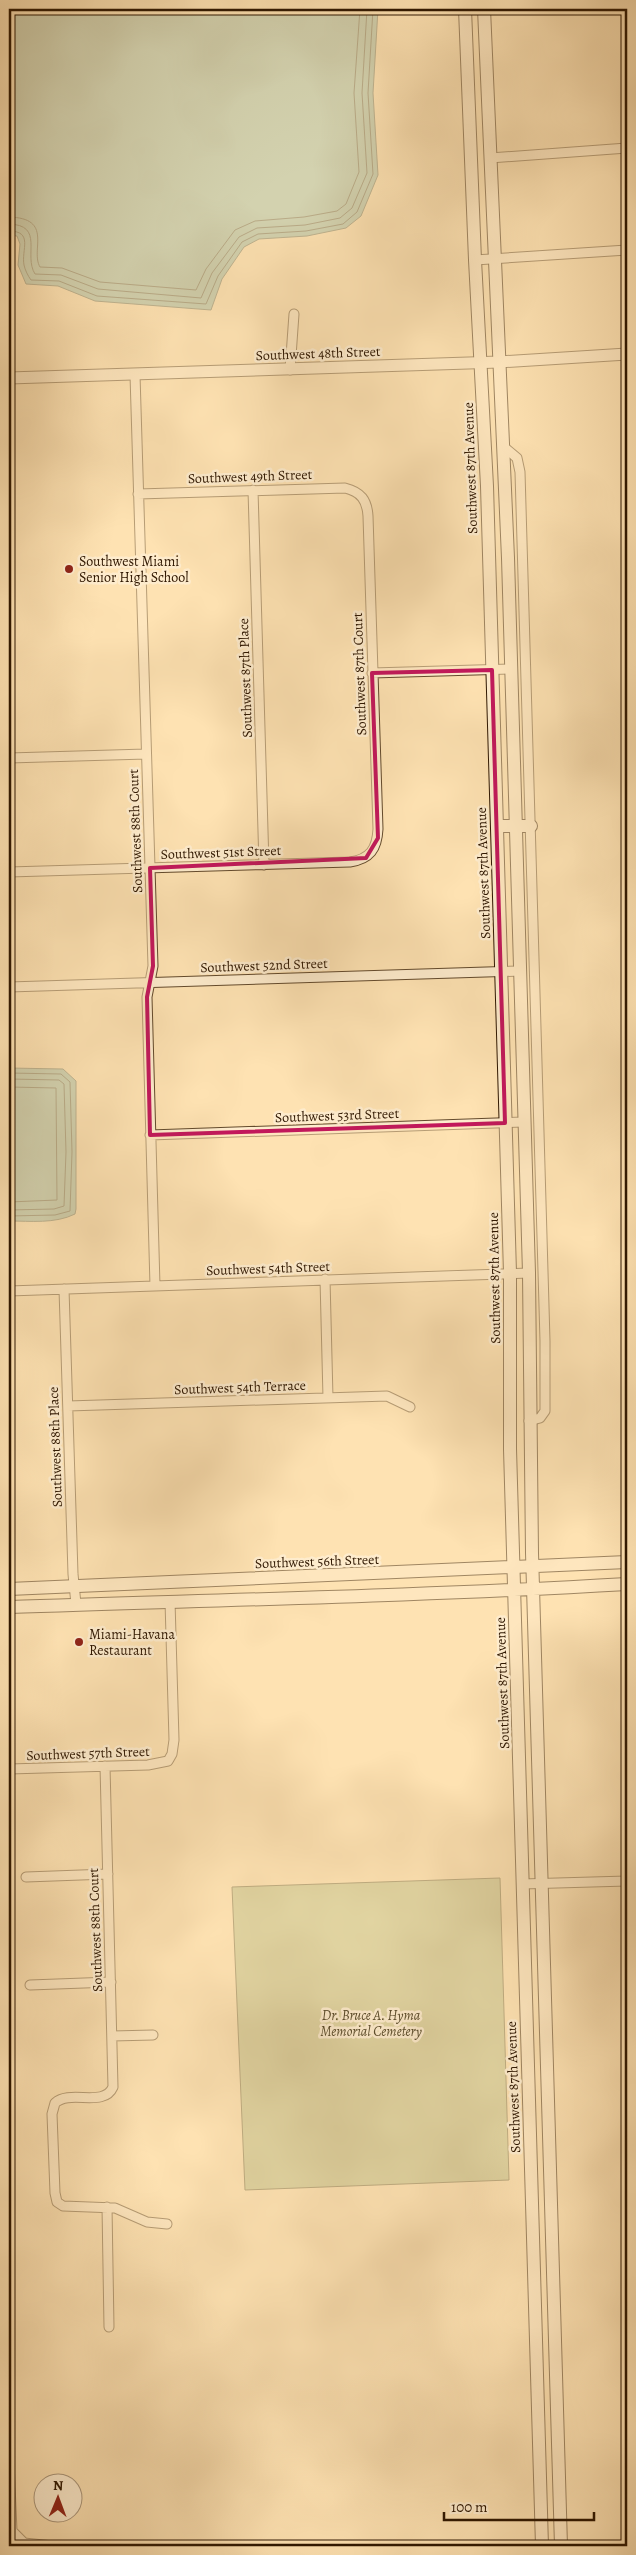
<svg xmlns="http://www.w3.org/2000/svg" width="636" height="2555" font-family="Alegreya,serif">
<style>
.green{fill:#bec38d;stroke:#766d46}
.water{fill:#a0beaa;stroke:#737b66}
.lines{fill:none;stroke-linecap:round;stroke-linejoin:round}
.shore{stroke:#686a55;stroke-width:1}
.minor-casing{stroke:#634a2c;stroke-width:11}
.tertiary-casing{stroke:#634a2c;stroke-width:13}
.secondary-casing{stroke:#2f1700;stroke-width:14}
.minor{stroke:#feeccd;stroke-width:9}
.tertiary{stroke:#feeccd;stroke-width:11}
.secondary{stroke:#feeccd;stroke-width:12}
.marked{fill:none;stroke:#c2185b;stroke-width:4;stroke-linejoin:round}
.poi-dot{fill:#8f2418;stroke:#feeccd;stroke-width:2}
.labels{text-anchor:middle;stroke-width:5;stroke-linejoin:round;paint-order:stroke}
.street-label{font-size:14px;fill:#2f1700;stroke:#feeccd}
.poi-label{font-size:14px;fill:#2f1700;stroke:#feeccd;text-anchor:start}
.park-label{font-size:14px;font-style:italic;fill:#5a4b2a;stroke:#feeccd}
</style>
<rect width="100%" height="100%" fill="#fee2b2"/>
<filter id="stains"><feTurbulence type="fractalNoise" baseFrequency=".004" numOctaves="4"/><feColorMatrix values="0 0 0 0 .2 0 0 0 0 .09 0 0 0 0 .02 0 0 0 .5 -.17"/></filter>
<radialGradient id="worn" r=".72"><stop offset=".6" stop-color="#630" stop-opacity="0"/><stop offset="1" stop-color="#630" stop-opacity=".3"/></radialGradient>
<path class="green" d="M500 1878 509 2180 245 2190 232 1887Z"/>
<path class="water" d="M9 9H378L373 93 378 175 361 216 346 228 307 236 259 239 244 247 222 279 211 310 95 301 58 286 26 284 18 265 20 244 17 236 9 235Z
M9 1068 63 1069 76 1081V1209L75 1214C55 1224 30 1221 9 1221Z"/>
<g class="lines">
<path class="shore" d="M9 217C54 218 30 250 40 267L62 268 100 282 196 290 206 269 235 230 255 221 304 217 337 211 346 204 359 172 354 93 360 9
M9 224C45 225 23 255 35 274L61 275 98 289 201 298 212 273 239 237 257 228 305 225 340 218 352 208 367 173 362 93 367 9
M9 231C34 231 21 250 24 265 25 270 28 276 31 280L59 281 97 296 206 304 218 276 242 242 258 234 306 231 343 224 357 212 373 174 368 93 373 9
M9 1073 61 1074 70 1082 72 1152 70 1211 55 1215 9 1216
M9 1079 59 1080 64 1084 66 1152 64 1206 54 1209 9 1210
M9 1087 56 1088 57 1200 9 1202"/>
<defs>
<path id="minor" d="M593 9H595
M490 158 627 148
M475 260 627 250
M290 370 294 314
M135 375 153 966 147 997 155 1286
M504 447 517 458 520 472 545 1341V1411L540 1418 529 1421
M253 490 264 865
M372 673 511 669
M9 758 146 754
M9 872 350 862C370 859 377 849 378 829L368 516C367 500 361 492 345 488L138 494
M9 987 520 971
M150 1135 524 1122
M325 1279 328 1398
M64 1289 73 1574 76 1604
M9 1291 529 1273
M68 1406 387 1396 410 1407
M105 1766 113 2087C104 2108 70 2089 55 2103L52 2114 55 2193 57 2202 63 2206 115 2208 147 2222 167 2224
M9 1769 148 1765 168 1761 172 1754 174 1740 170 1601
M26 1877 108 1874
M522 1884 627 1881
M30 1985 111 1982
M112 2036 153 2035
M107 2207 109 2327
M9 2462 12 2531 24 2543 53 2546"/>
<path id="tertiary" d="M9 378 499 362 627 354"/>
<path id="secondary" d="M465 9 475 260 487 486 510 1273V1449L542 2546
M484 9 508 558 529 1273 532 1553 561 2546
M497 826H531
M9 1589 627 1562
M9 1607C215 1600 421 1596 627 1584"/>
</defs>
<use href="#minor" class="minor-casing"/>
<use href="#tertiary" class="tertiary-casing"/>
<use href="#secondary" class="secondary-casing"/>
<use href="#minor" class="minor"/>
<use href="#tertiary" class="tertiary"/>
<use href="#secondary" class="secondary"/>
</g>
<path d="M0 0H636V2555H0ZM492 670 505 1123 150 1135 147 997 153 966 150 868 366 858 378 838 372 673Z" fill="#fee2b2" fill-opacity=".55" fill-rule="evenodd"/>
<path class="marked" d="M492 670 505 1123 150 1135 147 997 153 966 150 868 366 858 378 838 372 673Z"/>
<g class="poi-dot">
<circle cx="69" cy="569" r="5"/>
<circle cx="79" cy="1642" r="5"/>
</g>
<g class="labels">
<g class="street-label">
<text transform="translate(318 353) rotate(-2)" y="5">Southwest 48th Street</text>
<text transform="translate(470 468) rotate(-92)" y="5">Southwest 87th Avenue</text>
<text transform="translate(250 476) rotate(-2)" y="5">Southwest 49th Street</text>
<text transform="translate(359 674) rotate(-92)" y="5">Southwest 87th Court</text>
<text transform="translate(245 678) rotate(-92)" y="5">Southwest 87th Place</text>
<text transform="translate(135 831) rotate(-92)" y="5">Southwest 88th Court</text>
<text transform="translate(221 852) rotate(-2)" y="5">Southwest 51st Street</text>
<text transform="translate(483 873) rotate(-92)" y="5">Southwest 87th Avenue</text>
<text transform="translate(264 965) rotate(-2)" y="5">Southwest 52nd Street</text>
<text transform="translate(337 1115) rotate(-2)" y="5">Southwest 53rd Street</text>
<text transform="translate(268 1268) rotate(-2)" y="5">Southwest 54th Street</text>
<text transform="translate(494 1278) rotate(-91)" y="5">Southwest 87th Avenue</text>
<text transform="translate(240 1387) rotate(-2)" y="5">Southwest 54th Terrace</text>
<text transform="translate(55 1447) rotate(-92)" y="5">Southwest 88th Place</text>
<text transform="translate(317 1561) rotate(-2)" y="5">Southwest 56th Street</text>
<text transform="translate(502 1683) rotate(-92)" y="5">Southwest 87th Avenue</text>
<text transform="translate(88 1753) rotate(-2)" y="5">Southwest 57th Street</text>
<text transform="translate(95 1930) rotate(-92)" y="5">Southwest 88th Court</text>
<text transform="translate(513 2087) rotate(-92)" y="5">Southwest 87th Avenue</text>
</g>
<g class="poi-label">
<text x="79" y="566">Southwest Miami<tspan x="79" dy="16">Senior High School</tspan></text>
<text x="89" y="1639">Miami-Havana<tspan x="89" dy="16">Restaurant</tspan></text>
</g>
<g class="park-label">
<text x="371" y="2020">Dr. Bruce A. Hyma<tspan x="371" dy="16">Memorial Cemetery</tspan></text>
</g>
</g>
<rect width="636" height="2555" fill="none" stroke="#fee2b2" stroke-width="30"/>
<rect x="10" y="10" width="616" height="2535" fill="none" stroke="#2f1700" stroke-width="2.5"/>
<rect x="15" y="15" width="606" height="2525" fill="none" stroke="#2f1700"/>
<g transform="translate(58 2498) rotate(1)"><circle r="24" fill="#feeccd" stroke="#ab977b"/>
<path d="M0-4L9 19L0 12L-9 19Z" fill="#8f2418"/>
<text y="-8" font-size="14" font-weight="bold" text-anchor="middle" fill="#2f1700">N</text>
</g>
<path d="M444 2512v8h150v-8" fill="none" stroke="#2f1700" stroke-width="2.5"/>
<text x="451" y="2512" font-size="15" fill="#2f1700" stroke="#feeccd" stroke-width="4" paint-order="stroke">100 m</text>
<rect width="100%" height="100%" filter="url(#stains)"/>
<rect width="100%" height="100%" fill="url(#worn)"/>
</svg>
